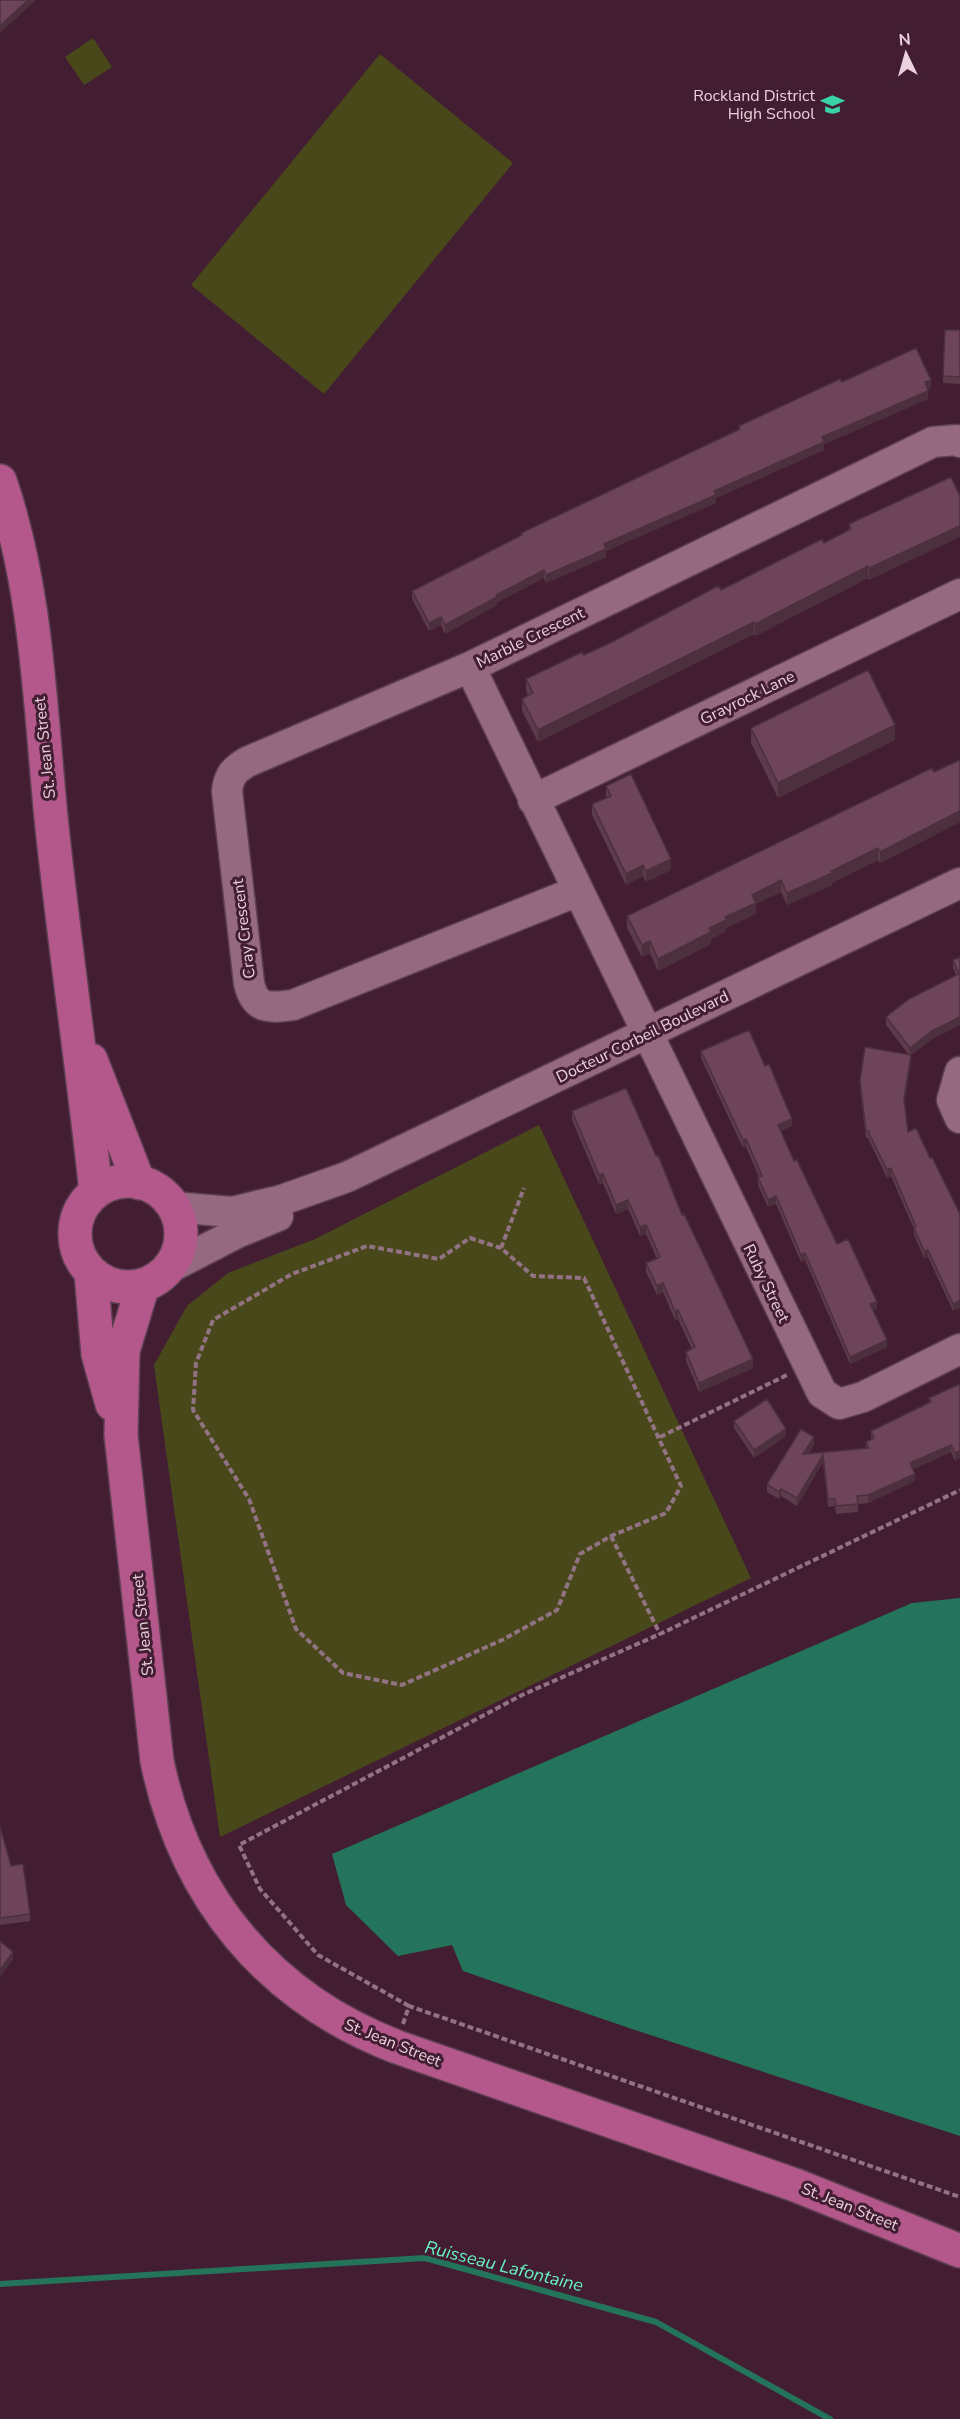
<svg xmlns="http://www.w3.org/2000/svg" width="960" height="2419" font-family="'Nunito Sans',sans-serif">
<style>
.green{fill:#49481b}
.water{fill:#24745b}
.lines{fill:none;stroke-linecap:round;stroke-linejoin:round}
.stream{stroke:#24745b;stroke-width:6}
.minor-casing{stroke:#5e3e51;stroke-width:33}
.major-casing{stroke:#5e3e51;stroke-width:36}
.path{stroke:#927383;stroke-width:4;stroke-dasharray:6 3;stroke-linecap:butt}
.minor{stroke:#95697f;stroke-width:30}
.major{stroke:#b4588c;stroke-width:33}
.wall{fill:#5e3a4d}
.shaded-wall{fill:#4c303e}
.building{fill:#6d4459;stroke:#4c303e;stroke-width:1.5}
.labels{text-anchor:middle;stroke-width:6;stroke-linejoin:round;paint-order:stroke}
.poi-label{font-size:16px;fill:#ead1dd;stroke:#431e32;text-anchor:end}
.street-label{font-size:16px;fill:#ead1dd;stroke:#431e32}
.water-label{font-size:18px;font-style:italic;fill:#67f3c4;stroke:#431e32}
</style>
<rect width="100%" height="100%" fill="#431e32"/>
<path class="green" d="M93 38 112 67 84 85 65 57Z
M380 54 513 163 324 394 191 285Z
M539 1125 751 1578 220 1837 154 1365 187 1306 228 1273 315 1239Z"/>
<path class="water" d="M960 1598V2136L632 2029 463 1971 452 1945 398 1956 346 1905 332 1854 912 1603Z"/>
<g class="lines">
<path class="stream" d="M0 2284 425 2258 656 2322 830 2419"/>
<defs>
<path id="minor" d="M470 667 822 1393 839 1404 863 1397 960 1349
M533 800 960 594
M578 891 293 1005C269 1008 255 1010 249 983L227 791C229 775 234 770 247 762L470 667 933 442 956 440 960 442
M960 1072 952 1100 960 1118
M173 1207 232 1212 282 1200 347 1177 960 883
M169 1268 237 1233 278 1216"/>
<path id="major" d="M0 481C38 591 40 712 52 827 65 949 83 1070 96 1192
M91 1060 139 1183
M75 1234a53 53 0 1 1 106 0a53 53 0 1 1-106 0Z
M91 1273 98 1354 112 1404
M143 1285 123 1351 121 1435 157 1761C185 1896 267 1997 397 2047L795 2185 960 2251"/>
</defs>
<use href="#minor" class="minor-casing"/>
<use href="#major" class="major-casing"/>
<path class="path" d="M470 1238 501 1248 533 1276 584 1278 681 1486 666 1513 611 1536 580 1554 557 1610 502 1640 402 1685 343 1673 296 1629 249 1499 193 1410 196 1363 213 1320 292 1274 367 1246 439 1259Z
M501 1248 524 1188
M660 1437 787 1375
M611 1536 660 1634
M409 2006 318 1955 260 1889 239 1845 522 1695 660 1634 960 1490
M403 2024 409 2006 960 2197"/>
<use href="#minor" class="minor"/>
<use href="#major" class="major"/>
</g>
<path class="wall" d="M960 330V384L943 383V376Z
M842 382 931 388 928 389V399L824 444V450L716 498V503L606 551V557L546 583 544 578 497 602V605L445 634 441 625 429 631 412 599V591L521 535V533L739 430V426Z
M951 477 869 580 868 578 755 636 754 634 538 742 522 711V699L528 696 526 691V679L584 655 721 590 824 543 849 530V524Z
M751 728 895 740 778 798 751 743Z
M960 760V822L880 863 878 860 832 883V885L787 905 781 892 756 904V914L726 928V931L711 939V944L658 971 650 953 642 957 627 928V916Z
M606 786 671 870 646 882 643 876 626 885 592 815V804L606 798Z
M960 957V1025L932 1039 911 1055V1062L904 1104 908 1132 930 1158 960 1214 953 1311 928 1257 924 1258 914 1235V1229L891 1176 887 1178 868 1138H866L860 1088V1081L909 1055 886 1025V1017L956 975 953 968V960Z
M701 1051 792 1126 781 1131 794 1161 837 1244 877 1309 873 1311 887 1347 850 1364 805 1260 801 1262 776 1204 768 1207 758 1185V1177H759L746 1147 743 1148 701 1058Z
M572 1111 682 1215 753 1368 699 1392 686 1361V1352L692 1349 678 1319 675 1320 663 1292 657 1295 646 1272V1263L657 1259 646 1234 640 1236 628 1209 616 1214 603 1183 599 1184 572 1120Z
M960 1384 955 1461 951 1452 913 1469 915 1481 868 1503 858 1504V1512L836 1514 835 1506 828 1507 823 1462 797 1506 781 1496 779 1499 767 1492V1484L814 1445 808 1454 866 1448V1442L871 1439V1431L929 1402V1398Z
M734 1421 786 1436 754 1458 734 1428Z
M0 1826 11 1866 30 1914V1921L0 1925Z"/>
<path class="shaded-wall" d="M28 0H36L0 33V26Z
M931 380V388L925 391V382Z
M928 391V399L824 444V450L716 498V503L606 551V557L546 583V575L604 544 822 437Z
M960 526V537L869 580V568Z
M868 566V578L755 636V624Z
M544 570V578L497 602V605L445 634V625L496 595Z
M441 617V625L429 631V623Z
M754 622V634L538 742V730Z
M895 725V740L778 798V783Z
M960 811V822L880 863V852Z
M878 848V860L832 883V885L787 905V893Z
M671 859V870L646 882V871Z
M643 865V876L626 885V874Z
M781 880V892L756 904V914L726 928V931L711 939V944L658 971V959L725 917 752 895Z
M650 941V953L642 957V945Z
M960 1017V1025L932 1039 911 1055V1062L904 1107V1099L910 1056V1048L932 1031Z
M792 1119V1126L778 1132V1125Z
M746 1139V1147L743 1148V1140Z
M891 1168V1176L887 1178V1170Z
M603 1174V1183L599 1184V1175Z
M776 1196V1204L768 1207V1200Z
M628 1200V1209L616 1214V1205Z
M646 1225V1234L640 1236V1227Z
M928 1250V1257L924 1258V1251Z
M805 1253V1260L801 1262V1255Z
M663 1283V1292L657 1295V1286Z
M960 1301V1308L953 1311V1304Z
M877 1302V1309L870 1312V1304Z
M678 1310V1319L675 1320V1311Z
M887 1340V1347L850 1364V1357Z
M753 1359V1368L699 1392V1383Z
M786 1429V1436L754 1458V1450Z
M814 1437V1445L803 1462V1454Z
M951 1445V1452L910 1471V1463Z
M960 1451V1458L955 1461V1453Z
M823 1455V1462L797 1506V1498Z
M915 1474V1481L868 1503V1495Z
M781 1489V1496L779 1499V1492Z
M13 1952V1959L0 1977V1970Z"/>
<path class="building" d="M0 0H28L0 26Z
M945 330H960V377L943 376Z
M916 348 931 380 925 382 928 391 822 437 824 442 714 491 716 495 604 544 606 549 546 575 544 570 496 595 497 597 445 625 441 617 429 623 412 591 522 535 521 533 740 429 739 426 840 379 842 382Z
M951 477 960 496V526L869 568 868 566 755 624 754 622 538 730 522 699 533 693 526 679 582 652 584 655 614 641 718 586 721 590 822 539 824 543 851 529 849 524Z
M868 670 895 725 778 783 751 728Z
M960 760V811L880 852 878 848 831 871 832 873 787 893 781 880 752 895 756 903 725 917 726 920 709 928 711 932 658 959 650 941 642 945 627 916 932 768 934 772Z
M631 774 671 859 646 871 643 865 626 874 592 804 611 796 606 786Z
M960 957V1017L932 1031 910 1048 886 1017 909 999 959 974 953 960Z
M749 1030 765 1066 769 1064 792 1119 778 1125 794 1161 797 1160 837 1244 848 1239 877 1302 870 1304 887 1340 850 1357 805 1253 801 1255 776 1196 768 1200 758 1177 762 1176 746 1139 743 1140 701 1051Z
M865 1047 911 1055 904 1099 908 1132 916 1128 930 1158 932 1157 960 1214V1301L953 1304 928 1250 924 1251 914 1228 916 1227 891 1168 887 1170 868 1131H866L860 1081Z
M626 1088 656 1156 658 1155 682 1215 684 1214 697 1241 753 1359 699 1383 686 1352 695 1347 678 1310 675 1311 663 1283 657 1286 646 1263 660 1257 646 1225 640 1227 628 1200 616 1205 603 1174 599 1175 572 1111Z
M960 1384V1451L955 1453 951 1445 910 1463 915 1474 868 1495 857 1496 858 1504 836 1506 835 1499H828L823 1455 797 1498 781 1489 779 1492 767 1484 801 1429 814 1437 803 1454 869 1448 866 1442 874 1438 871 1431 931 1402 929 1398Z
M767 1399 786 1429 754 1450 734 1421Z
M0 1826 11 1866 23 1864 30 1914 0 1918Z
M0 1941 13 1952 0 1970Z"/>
<defs>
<symbol id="school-bare" viewBox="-9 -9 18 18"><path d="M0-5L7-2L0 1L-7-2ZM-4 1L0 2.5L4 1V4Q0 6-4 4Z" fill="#39d4a5" stroke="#431e32" stroke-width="2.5" paint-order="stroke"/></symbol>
</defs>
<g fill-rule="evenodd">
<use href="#school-bare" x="816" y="88" width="33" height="33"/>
</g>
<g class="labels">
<g class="poi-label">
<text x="815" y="101">Rockland District<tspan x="815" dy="18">High School</tspan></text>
</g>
<g class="street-label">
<text transform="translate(530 637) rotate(-26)" y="6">Marble Crescent</text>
<text transform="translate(747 697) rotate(-26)" y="6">Grayrock Lane</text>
<text transform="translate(44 748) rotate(-96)" y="6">St. Jean Street</text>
<text transform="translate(243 929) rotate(-97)" y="6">Cray Crescent</text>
<text transform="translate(642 1036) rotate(-26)" y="6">Docteur Corbeil Boulevard</text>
<text transform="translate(767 1283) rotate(64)" y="6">Ruby Street</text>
<text transform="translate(142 1625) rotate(-96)" y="6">St. Jean Street</text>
<text transform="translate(393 2042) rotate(22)" y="6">St. Jean Street</text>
<text transform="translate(850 2206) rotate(22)" y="6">St. Jean Street</text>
</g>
<g class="water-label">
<text transform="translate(504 2266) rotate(14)" y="6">Ruisseau Lafontaine</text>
</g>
</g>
<g transform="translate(906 54) rotate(355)" stroke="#431e32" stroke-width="4.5" paint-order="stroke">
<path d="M0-4.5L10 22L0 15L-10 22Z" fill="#ead1dd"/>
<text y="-9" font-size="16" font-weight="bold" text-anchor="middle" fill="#ead1dd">N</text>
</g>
</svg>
